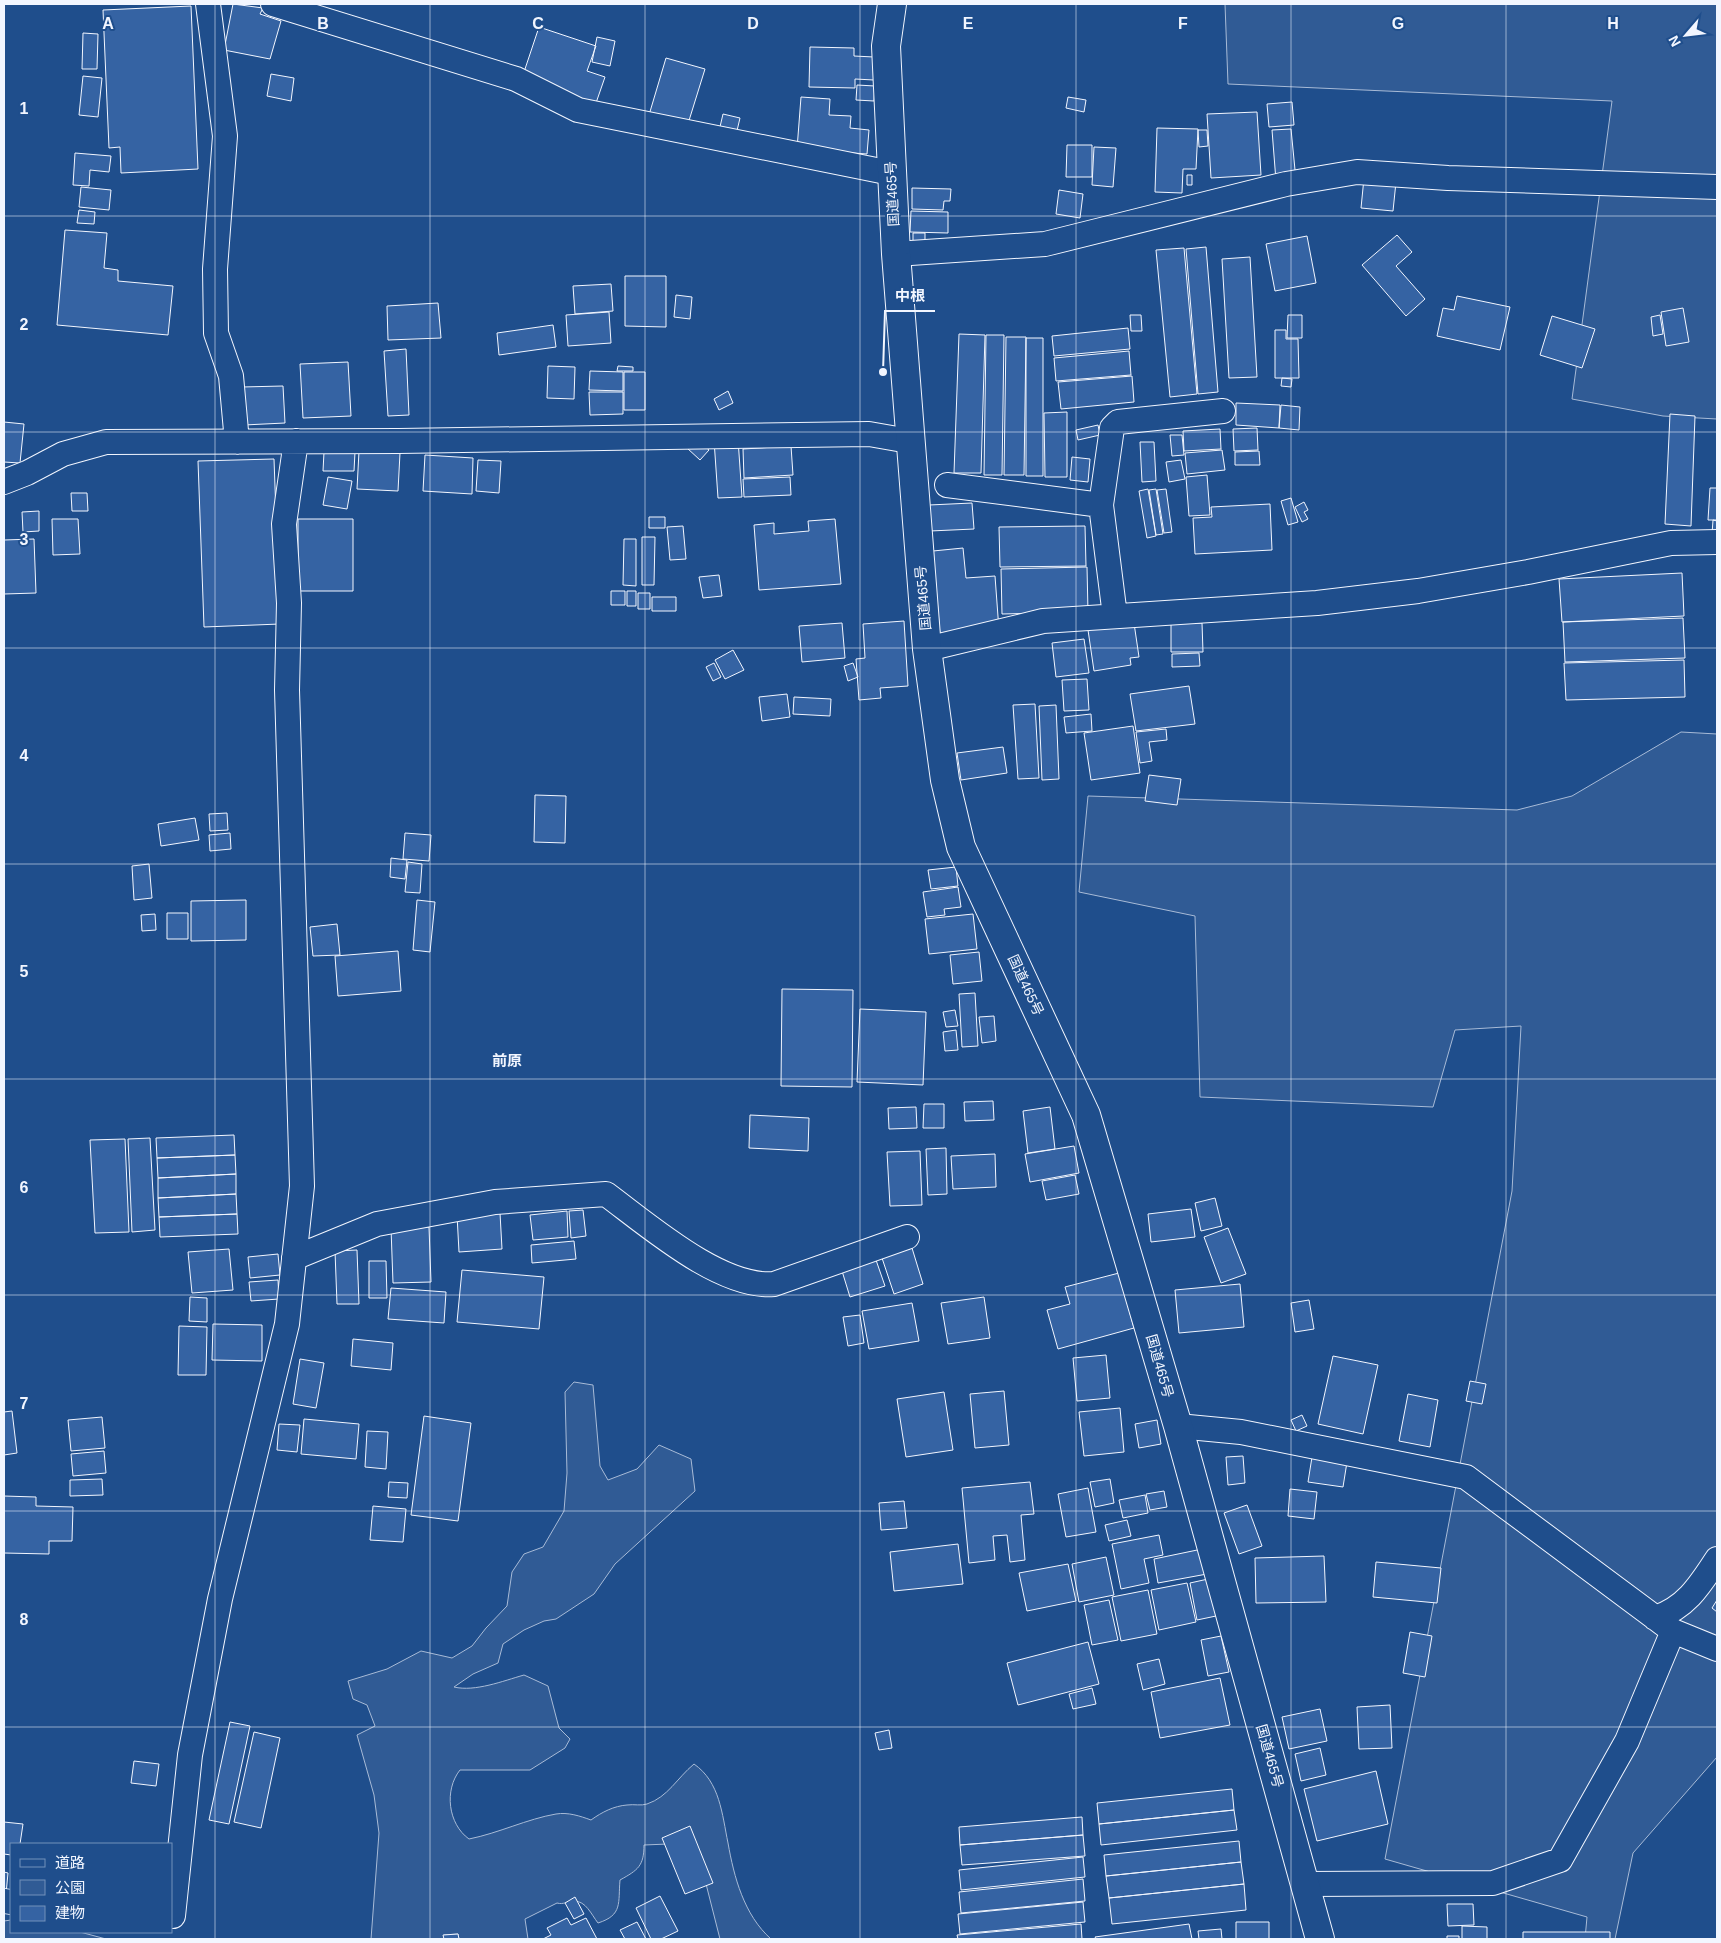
<svg xmlns="http://www.w3.org/2000/svg" width="1721" height="1943" font-family="Helvetica,'Noto Sans JP',sans-serif">
<style>
.green{fill:#305b95;stroke:#a8bbd7}
.building{fill:#3563a3;stroke:#f2f6ff}
.lines{fill:none;stroke-linecap:round;stroke-linejoin:round}
.minor-casing{stroke:#f2f6ff;stroke-width:26}
.trunk-casing{stroke:#f2f6ff;stroke-width:30}
.minor{stroke:#1f4e8c;stroke-width:24}
.trunk{stroke:#1f4e8c;stroke-width:28}
.grid{fill:none;stroke:#f2f6ff;stroke-width:1;stroke-opacity:0.55}
.labels{text-anchor:middle;stroke-width:4;stroke-linejoin:round;paint-order:stroke}
.street-label{font-size:14px;fill:#f2f6ff;stroke:#1f4e8c}
.neighbourhood-label{font-size:15px;font-weight:bold;fill:#f2f6ff;stroke:#1f4e8c}
.grid-label{font-size:16px;text-anchor:middle;font-weight:bold;fill:#f2f6ff;stroke:#1f4e8c;stroke-width:4;stroke-linejoin:round;paint-order:stroke}
.leader{fill:none;stroke:#f2f6ff;stroke-width:2}
.callout-dot{fill:#f2f6ff;stroke:#1f4e8c;stroke-width:2}
.callout-label{font-size:15px;text-anchor:middle;font-weight:bold;fill:#f2f6ff;stroke:#1f4e8c;stroke-width:4;stroke-linejoin:round;paint-order:stroke}
</style>
<rect width="100%" height="100%" fill="#1f4e8c"/>
<path class="green" d="M1225 4H1717V419L1663 416 1572 399 1612 101 1228 84Z
M1681 732 1717 734V1757L1633 1853 1615 1939H1585L1587 1917 1385 1859 1512 1191 1521 1026 1455 1030 1433 1107 1200 1097 1195 916 1079 892 1088 796 1517 810 1572 796Z
M574 1382 593 1385 600 1466 608 1480 637 1469 659 1445 691 1459 695 1491 615 1564 594 1594 556 1619 544 1621 524 1630 503 1644 498 1663 473 1674 454 1687C475 1692 503 1681 524 1675L548 1686 559 1728 570 1739 565 1748 530 1770H460C444 1790 448 1824 469 1839 499 1833 527 1819 556 1814 568 1812 580 1816 591 1820 602 1812 614 1806 627 1805 634 1804 641 1806 647 1804 668 1797 677 1778 694 1764 720 1782 722 1814 728 1843 734 1877 744 1915 771 1939H720L705 1880 668 1844 644 1845C644 1866 638 1870 620 1880 618 1903 623 1915 598 1923 591 1914 586 1901 574 1901 567 1901 564 1905 557 1903L525 1919 528 1939H459L458 1934 444 1935V1939H371L379 1833 374 1795 357 1735 375 1726 367 1705 353 1699 348 1681 387 1669 421 1651 452 1658 472 1646 486 1628 507 1606 512 1572 524 1554 543 1547 564 1511 567 1473 565 1392Z
M11 1920V1932H80L106 1939H4V1921Z"/>
<path class="building" d="M233 4 263 8 260 14 281 21 270 59 224 50Z
M191 6 198 169 121 173 120 147 109 148 103 10Z
M539 27 596 46 587 71 605 77 596 103 522 78Z
M83 33 98 34 97 69H82Z
M597 37 615 41 610 66 592 62Z
M810 47 854 48V56L874 57V80L855 79V88L809 87Z
M666 58 705 69 687 127 649 115Z
M271 74 294 78 291 101 267 96Z
M83 76 102 78 98 117 79 115Z
M857 85 875 86 874 101 856 100Z
M801 97 830 99 829 115 851 116 850 128 869 130 867 154 797 149Z
M1068 97 1086 100 1084 112 1066 108Z
M1292 102 1294 125 1269 127 1267 104Z
M1257 112 1261 175 1211 178 1207 114Z
M723 114 740 118 736 135 719 131Z
M1157 128 1198 129 1196 169H1183L1182 193 1155 192Z
M1291 129 1296 180 1276 181 1272 130Z
M1198 130H1207L1208 146 1199 147Z
M1067 145H1092V177H1066Z
M1094 147 1116 148 1113 187 1092 185Z
M75 153 111 156 109 172 90 170 89 186 73 185Z
M1187 175H1192V185H1187Z
M1364 178 1396 182 1393 211 1361 208Z
M81 187 111 190 109 210 79 207Z
M912 188 951 189 950 201H944L943 210 912 209Z
M1059 190 1083 194 1080 218 1056 214Z
M79 210 95 212 94 224 77 223Z
M911 211 948 212V233L910 232Z
M65 230 107 233 104 268 118 270V281L173 286 168 335 57 325Z
M913 233H925V244L913 245Z
M1397 235 1412 252 1396 266 1425 299 1406 316 1362 265Z
M1307 236 1316 283 1275 291 1266 244Z
M1206 247 1218 392 1198 394 1186 249Z
M1184 248 1197 394 1170 397 1156 250Z
M1250 257 1257 377 1229 378 1222 259Z
M625 276H666V327L625 326Z
M611 284 613 311 575 314 573 286Z
M676 295 692 297 690 319 674 317Z
M1457 296 1510 307 1500 350 1437 336 1443 308 1454 310Z
M438 303 441 338 388 340 387 306Z
M1683 308 1689 342 1666 346 1661 312Z
M609 312 611 343 568 346 566 315Z
M1130 315H1141L1142 331H1131Z
M1288 315H1302V338H1287Z
M1660 315 1663 334 1653 336 1651 317Z
M1552 316 1595 329 1582 368 1540 355Z
M553 325 556 347 499 355 497 333Z
M1128 328 1130 349 1054 356 1052 336Z
M1275 330H1286V339H1298L1299 378H1275Z
M959 334 985 335 981 473H954Z
M986 335H1004L1002 475H984Z
M1006 337H1026L1024 475H1004Z
M1026 338H1043V476H1026Z
M406 349 409 415 388 416 384 351Z
M1129 351 1131 375 1056 381 1054 358Z
M348 362 351 416 303 418 300 364Z
M548 366 575 367 574 399 547 398Z
M618 366 633 367V371H617Z
M590 371 623 372V391L589 390Z
M624 372H645V410H624Z
M1132 376 1134 402 1061 409 1058 382Z
M1282 378 1292 379 1291 387 1281 386Z
M283 386 285 423 244 425 242 387Z
M728 391 733 403 719 410 714 399Z
M589 392H623V414L590 415Z
M1236 403 1280 405 1279 428 1236 425Z
M1281 405 1300 407 1299 430 1279 428Z
M1067 412V477H1045L1044 413Z
M1670 414 1695 416 1691 526 1665 524Z
M4 422 24 424 20 463 4 462Z
M1098 425 1100 435 1078 440 1076 430Z
M1257 428 1258 450 1234 451 1233 429Z
M1220 429 1221 449 1184 451 1183 431Z
M1170 435H1182L1184 455 1172 456Z
M695 438 709 450 700 460 687 448Z
M738 439 742 497 718 498 714 440Z
M1140 442H1154L1156 481 1142 482Z
M791 446 793 475 744 478 743 449Z
M1222 450 1225 470 1187 474 1185 453Z
M359 451 400 453 398 491 357 489Z
M1259 451 1260 465H1235V452Z
M324 452H355L354 471H323Z
M425 455 473 458 472 494 423 491Z
M1072 457 1090 459 1088 482 1070 480Z
M274 459 280 624 204 627 198 461Z
M478 460 501 461 499 493 476 491Z
M1181 460 1185 479 1169 482 1166 462Z
M1207 475 1210 515 1189 516 1186 477Z
M328 477 352 481 347 509 323 505Z
M790 477 791 495 744 497 743 479Z
M1710 488H1717V520H1708Z
M1148 489 1156 536 1147 538 1139 491Z
M1156 489 1163 534 1156 535 1149 490Z
M1166 489 1172 532 1164 533 1157 490Z
M71 493H87L88 511H72Z
M1291 498 1298 522 1288 525 1281 501Z
M1304 502 1308 510 1304 512 1308 519 1302 522 1295 507Z
M972 503 974 529 930 531 929 505Z
M1270 504 1272 550 1195 554 1193 518 1212 517 1211 507Z
M39 511V531L23 532 22 512Z
M649 517H665V528H649Z
M52 519H78L80 554 53 555Z
M298 519H353V591H298Z
M835 519 841 584 759 590 754 525 774 523V534L809 531 808 521Z
M1713 520 1717 521V534H1712Z
M683 526 686 559 670 560 667 527Z
M1085 526 1086 566 1000 567 999 527Z
M642 537H655L654 585H642Z
M34 539 36 593 4 594V540Z
M624 539H636V586L623 585Z
M963 548 966 578 995 576 999 630 940 635 933 551Z
M1087 567 1088 612 1002 614 1001 569Z
M1682 573 1684 616 1562 622 1559 579Z
M719 575 722 596 703 598 699 577Z
M611 591H625V605H611Z
M627 591H636V606H627Z
M638 593H650V609H638Z
M652 597H676V611H652Z
M1683 618 1685 658 1565 662 1563 622Z
M904 621 908 686 880 688 881 698 859 700 856 659 865 658 863 624Z
M842 623 845 658 802 662 799 626Z
M1134 623 1139 657 1130 658 1131 665 1094 671 1088 630Z
M1171 623H1202L1203 652H1171Z
M1084 639 1089 673 1056 677 1052 643Z
M733 650 744 670 725 679 715 660Z
M1199 653 1200 666 1172 667V654Z
M1684 660 1685 697 1566 700 1564 663Z
M714 663 721 677 713 681 706 667Z
M853 663 858 677 848 681 844 666Z
M1087 679 1089 710 1064 711 1062 680Z
M1189 686 1195 724 1136 731 1130 694Z
M787 694 790 717 762 721 759 697Z
M794 697 831 699 830 716 793 714Z
M1035 704 1039 778 1018 779 1013 705Z
M1056 705 1059 779 1042 780 1039 706Z
M1091 714 1092 731 1066 733 1064 717Z
M1133 726 1140 773 1091 780 1084 733Z
M1166 729 1167 740 1149 742 1152 761 1140 763 1136 732Z
M1003 747 1007 773 961 780 957 753Z
M1149 775 1181 779 1177 805 1145 801Z
M535 795 566 796 565 843 534 842Z
M227 813 228 830 210 831 209 814Z
M195 818 199 840 161 846 158 824Z
M230 833 231 849 210 851 209 835Z
M405 833 431 835 429 861 403 859Z
M391 858 407 860 405 879 390 877Z
M408 862 422 864 420 893 405 892Z
M149 864 152 898 134 900 132 866Z
M956 867 958 886 931 889 928 870Z
M958 887 961 907 944 909 945 915 927 917 923 892Z
M246 900V940L191 941V901Z
M417 900 435 902 430 952 413 950Z
M167 913H188V939H167Z
M155 914 156 930 142 931 141 915Z
M973 914 977 949 929 954 925 919Z
M337 924 340 955 313 956 310 927Z
M398 951 401 991 338 996 335 956Z
M979 952 982 981 953 984 950 955Z
M782 989 853 990 852 1087 781 1086Z
M975 993 978 1046 962 1047 959 994Z
M860 1009 926 1012 923 1085 857 1082Z
M955 1010 958 1026 946 1027 943 1012Z
M994 1016 996 1041 982 1043 979 1017Z
M956 1030 958 1050 945 1051 943 1032Z
M993 1101 994 1120 965 1121 964 1102Z
M924 1104H944V1128H923Z
M916 1107 917 1128 889 1129 888 1108Z
M1050 1107 1055 1149 1028 1153 1023 1111Z
M750 1115 809 1118 808 1151 749 1148Z
M234 1135 235 1155 157 1158 156 1138Z
M150 1138 155 1230 132 1232 128 1139Z
M125 1139 129 1232 95 1233 90 1140Z
M1074 1146 1079 1173 1030 1182 1025 1154Z
M946 1148 947 1194 928 1195 926 1149Z
M920 1151 922 1205 890 1206 887 1152Z
M995 1154 996 1187 953 1189 951 1156Z
M235 1155 236 1174 158 1178 157 1158Z
M236 1174V1194L158 1198V1178Z
M1075 1175 1079 1194 1046 1200 1042 1181Z
M236 1194 237 1214 159 1217 158 1198Z
M1215 1198 1222 1226 1201 1231 1195 1203Z
M1191 1209 1195 1237 1151 1242 1148 1214Z
M583 1210 586 1236 571 1238 569 1211Z
M567 1211 568 1237 533 1240 530 1215Z
M500 1213 502 1249 459 1252 457 1215Z
M237 1214 238 1234 160 1237 159 1217Z
M429 1227 431 1282 393 1283 391 1228Z
M1228 1228 1246 1274 1221 1283 1204 1237Z
M574 1241 576 1259 532 1263 531 1245Z
M912 1248 923 1284 894 1294 882 1258Z
M229 1249 233 1290 192 1293 188 1252Z
M357 1250 359 1304H337L335 1251Z
M278 1254 280 1275 250 1278 248 1257Z
M876 1260 885 1286 850 1297 842 1271Z
M369 1261H386L387 1298H369Z
M462 1270 544 1277 539 1329 457 1322Z
M1119 1273 1134 1328 1058 1349 1047 1310 1070 1304 1065 1287Z
M278 1280 279 1299 251 1301 249 1282Z
M1240 1284 1244 1327 1179 1333 1175 1290Z
M391 1288 446 1292 444 1323 388 1319Z
M190 1297 207 1298V1322L189 1321Z
M984 1297 990 1338 948 1344 941 1303Z
M1309 1300 1314 1329 1295 1332 1291 1303Z
M912 1303 919 1341 869 1349 862 1311Z
M860 1315 864 1343 848 1346 843 1317Z
M213 1324 262 1325V1361L212 1360Z
M179 1326 207 1327 206 1375H178Z
M353 1339 393 1343 391 1370 351 1366Z
M1106 1355 1110 1398 1077 1401 1073 1358Z
M1333 1356 1378 1365 1363 1434 1318 1424Z
M300 1359 324 1363 316 1408 293 1404Z
M1470 1381 1486 1384 1482 1404 1466 1401Z
M1004 1391 1009 1445 975 1448 970 1394Z
M944 1392 953 1450 906 1457 897 1399Z
M1408 1394 1438 1400 1430 1447 1399 1441Z
M1120 1408 1124 1452 1084 1456 1079 1412Z
M12 1411 17 1453 4 1455V1412Z
M1302 1415 1307 1426 1296 1431 1291 1420Z
M424 1416 471 1423 458 1521 411 1515Z
M102 1417 105 1448 71 1451 68 1420Z
M304 1419 359 1424 356 1459 301 1454Z
M1157 1420 1161 1444 1139 1448 1135 1424Z
M279 1424 300 1425 297 1452 277 1450Z
M367 1431 388 1432 386 1469 365 1467Z
M104 1451 106 1473 73 1476 71 1454Z
M1243 1456 1245 1483 1228 1485 1226 1457Z
M1312 1457 1347 1462 1343 1487 1308 1482Z
M102 1479 103 1495 70 1496V1480Z
M1110 1479 1114 1503 1095 1507 1090 1482Z
M389 1482 408 1483 407 1498 388 1497Z
M1030 1482 1034 1514 1021 1515 1025 1560 1010 1562 1007 1535 993 1536 995 1560 969 1563 962 1488Z
M1088 1488 1096 1532 1066 1537 1058 1494Z
M1290 1489 1317 1492 1314 1519 1288 1516Z
M1164 1491 1167 1507 1150 1510 1146 1494Z
M1145 1495 1148 1513 1123 1518 1119 1500Z
M4 1496 36 1497V1506L73 1507 72 1541H49V1554L4 1553Z
M904 1501 907 1528 881 1530 879 1503Z
M1247 1505 1262 1546 1239 1554 1224 1513Z
M373 1506 406 1509 403 1542 370 1540Z
M1127 1520 1131 1536 1109 1541 1105 1525Z
M1159 1535 1163 1555 1144 1559 1149 1583 1121 1589 1112 1544Z
M958 1544 963 1584 894 1591 890 1552Z
M1202 1549 1207 1574 1158 1583 1154 1559Z
M1324 1556 1326 1602 1256 1603 1255 1558Z
M1106 1557 1114 1595 1079 1602 1072 1564Z
M1376 1562 1441 1568 1437 1603 1373 1597Z
M1068 1564 1076 1601 1027 1611 1019 1573Z
M1208 1579 1216 1616 1197 1620 1190 1583Z
M1187 1583 1196 1622 1159 1630 1151 1590Z
M1148 1590 1157 1634 1121 1641 1112 1597Z
M1109 1600 1118 1640 1092 1645 1084 1605Z
M1717 1600V1612L1712 1608Z
M1410 1632 1432 1636 1425 1677 1403 1673Z
M1221 1636 1229 1672 1208 1676 1201 1640Z
M1088 1642 1099 1684 1018 1705 1007 1663Z
M1159 1659 1165 1684 1143 1690 1137 1664Z
M1220 1678 1230 1725 1160 1738 1151 1692Z
M1092 1688 1096 1704 1073 1709 1069 1694Z
M1390 1705 1392 1748 1359 1749 1357 1707Z
M1320 1709 1327 1741 1289 1749 1282 1717Z
M230 1722 250 1726 229 1824 209 1820Z
M889 1730 892 1748 879 1750 875 1733Z
M254 1732 280 1738 261 1828 234 1822Z
M1320 1748 1326 1775 1301 1781 1295 1754Z
M134 1761 159 1764 156 1786 131 1783Z
M1376 1771 1388 1824 1317 1841 1304 1789Z
M1232 1789 1234 1810 1099 1824 1097 1803Z
M1234 1810 1237 1830 1101 1845 1099 1824Z
M1082 1817 1083 1835 960 1845 959 1827Z
M4 1822 23 1824 20 1844H11V1855L4 1854Z
M690 1826 713 1883 685 1894 662 1838Z
M1083 1835 1085 1856 962 1865 960 1845Z
M1239 1841 1241 1862 1106 1876 1104 1855Z
M1083 1857 1085 1877 961 1890 959 1870Z
M1241 1862 1244 1884 1109 1898 1106 1876Z
M4 1872 8 1873 6 1894H4Z
M1083 1879 1085 1901 961 1913 959 1892Z
M1244 1884 1246 1910 1112 1924 1109 1898Z
M660 1896 678 1931 661 1939H651L636 1908Z
M575 1897 584 1914 574 1919 565 1903Z
M1083 1902 1085 1922 960 1934 958 1914Z
M1447 1904H1473L1474 1925 1448 1926Z
M567 1918 571 1925 586 1918 597 1939H543L551 1935 547 1928Z
M637 1922 646 1939H625L620 1930Z
M1236 1922H1269V1939H1236Z
M1081 1924 1082 1939H958L957 1935Z
M1189 1924 1192 1939H1096L1095 1937Z
M1462 1926 1487 1927V1939H1462Z
M1221 1929 1222 1939H1199L1198 1931Z
M1523 1932H1610V1939H1523Z
M458 1934 459 1939H444L443 1935Z
M1447 1936H1459V1939H1447Z"/>
<g class="lines">
<defs>
<path id="minor" d="M208 4 225 136 215 269 216 333 231 376 237 442
M273 4 516 79 578 110 891 173
M896 254 1045 244 1286 184 1357 172 1448 178 1717 187
M4 482 27 473 63 454 106 442 399 441 869 434 909 441
M947 485 1101 505
M1115 616 1101 505 1112 428 1118 422 1223 411
M927 649 1043 621 1317 603 1418 591 1528 572 1671 543 1717 542
M294 1258 377 1224 495 1202 606 1194C648 1225 721 1289 774 1284L907 1237
M1178 1426 1241 1432 1466 1477 1673 1631 1717 1649
M1655 1618C1686 1608 1700 1585 1717 1559
M1306 1884 1493 1883 1560 1860 1627 1741 1673 1631
M4 1901 11 1902
M171 1916H173L190 1755 220 1599 287 1324 302 1186 287 690 289 603 284 524 296 441"/>
<path id="trunk" d="M892 4 886 46 896 254 927 649 945 780 961 847 1086 1115 1178 1426 1320 1939"/>
</defs>
<use href="#minor" class="minor-casing"/>
<use href="#trunk" class="trunk-casing"/>
<use href="#minor" class="minor"/>
<use href="#trunk" class="trunk"/>
</g>
<path class="grid" d="M215 4V1939M430 4V1939M645 4V1939M860 4V1939M1076 4V1939M1291 4V1939M1506 4V1939M4 216H1717M4 432H1717M4 648H1717M4 864H1717M4 1079H1717M4 1295H1717M4 1511H1717M4 1727H1717"/>
<g class="labels">
<g class="street-label">
<text transform="translate(892 194) rotate(-93)" y="5">国道465号</text>
<text transform="translate(923 598) rotate(-95)" y="5">国道465号</text>
<text transform="translate(1026 985) rotate(65)" y="5">国道465号</text>
<text transform="translate(1160 1366) rotate(74)" y="5">国道465号</text>
<text transform="translate(1270 1756) rotate(74)" y="5">国道465号</text>
</g>
<g class="neighbourhood-label">
<text x="507" y="1066">前原</text>
</g>
</g>
<g class="grid-label">
<text x="108" y="29">A</text>
<text x="323" y="29">B</text>
<text x="538" y="29">C</text>
<text x="753" y="29">D</text>
<text x="968" y="29">E</text>
<text x="1183" y="29">F</text>
<text x="1398" y="29">G</text>
<text x="1613" y="29">H</text>
<text x="24" y="114">1</text>
<text x="24" y="330">2</text>
<text x="24" y="545">3</text>
<text x="24" y="761">4</text>
<text x="24" y="977">5</text>
<text x="24" y="1193">6</text>
<text x="24" y="1409">7</text>
<text x="24" y="1625">8</text>
</g>
<path class="leader" d="M883 372L885 311H935"/>
<circle class="callout-dot" cx="883" cy="372" r="5"/>
<g class="callout-label">
<text x="910" y="301">中根</text>
</g>
<rect width="1721" height="1943" fill="none" stroke="#f2f6ff" stroke-width="10"/>
<rect x="10" y="1843" width="162" height="90" fill="#1f4e8c" stroke="#7391ba"/>
<rect x="20" y="1859" width="25" height="8" fill="#1f4e8c" stroke="#7391ba"/>
<text x="55" y="1868" font-size="15" fill="#f2f6ff">道路</text>
<rect x="20" y="1880" width="25" height="15" fill="#305b95" stroke="#7391ba"/>
<text x="55" y="1893" font-size="15" fill="#f2f6ff">公園</text>
<rect x="20" y="1906" width="25" height="15" fill="#3563a3" stroke="#7391ba"/>
<text x="55" y="1918" font-size="15" fill="#f2f6ff">建物</text>
<g transform="translate(1686 35) rotate(242)" stroke="#1f4e8c" stroke-width="4" paint-order="stroke">
<path d="M0-4L9 19L0 12L-9 19Z" fill="#f2f6ff"/>
<text y="-8" font-size="14" font-weight="bold" text-anchor="middle" fill="#f2f6ff">N</text>
</g>
</svg>
